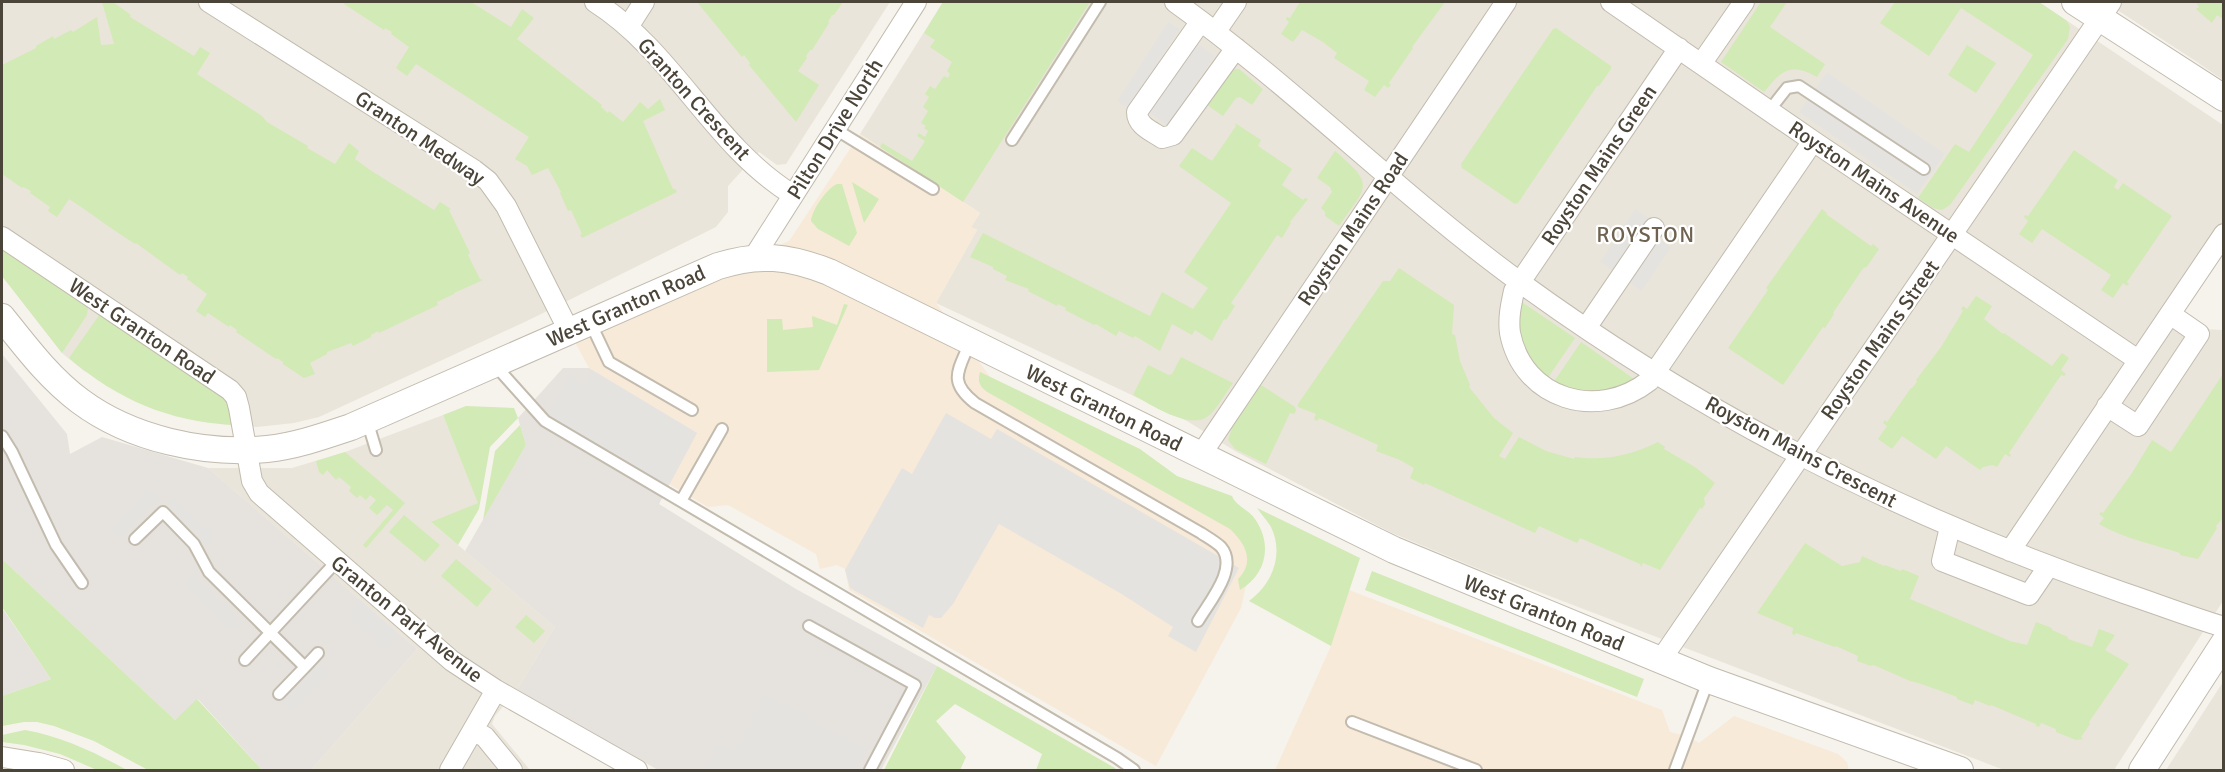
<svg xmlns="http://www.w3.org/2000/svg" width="2225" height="772" font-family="Signika,sans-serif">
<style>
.residential{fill:#eae5da}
.commercial{fill:#f7ead8}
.industrial{fill:#e6e2dd}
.green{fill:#d2eab5}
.parking{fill:#e5e3e0}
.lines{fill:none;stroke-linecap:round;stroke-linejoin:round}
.service-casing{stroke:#c2bbae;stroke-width:14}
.minor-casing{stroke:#c2bbae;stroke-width:22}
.tertiary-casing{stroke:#c2bbae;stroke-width:28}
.service{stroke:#fff;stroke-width:10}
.minor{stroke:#fff;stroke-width:20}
.tertiary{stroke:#fff;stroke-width:26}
.labels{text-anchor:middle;stroke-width:4.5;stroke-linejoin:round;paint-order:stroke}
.street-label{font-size:21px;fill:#4b4439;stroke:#fff}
.neighbourhood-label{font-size:22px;letter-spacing:1.5px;fill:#6e6250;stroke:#fff}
</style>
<rect width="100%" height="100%" fill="#f6f3ec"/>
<path class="residential" d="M2 2H890L786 164 777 165 759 152 728 186V212L716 227 531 319 319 417 294 423 257 427 221 424 84 371 62 353 2 276Z
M943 2H2039L2223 125V234L2170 314 2203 329 2223 330V601L2114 770H2004L1479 569 1392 533 1235 451 1187 421 936 303 977 230 971 227 980 213 860 134Z
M2105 2H2223V80L2194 60Z
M443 415 479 503 432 523 555 627 517 690 495 716 492 724 530 770H311L417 649 208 468H292L345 452Z
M2223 682V770H2166Z"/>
<path class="commercial" d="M860 134 980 213 971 227 977 230 936 303 999 389 1236 520 1253 553 1241 608 1156 766 849 590 845 569 837 565 820 569 816 554 728 505 708 507 669 484 697 433 589 368 569 331 789 241Z
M1349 590 1662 710 1670 732 1687 736 1699 743 1734 716 1838 754 1847 762 1849 770H1275L1331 646Z"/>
<path class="industrial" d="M2 354 67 434 70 454 102 437 208 468 417 649 311 770H262L198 699 175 720 2 559Z
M563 368H589L697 433 659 504 796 589 937 666 881 770H658L517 690 555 627 465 551 526 445 518 418Z
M2 608 51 679 2 696Z"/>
<path class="green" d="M102 2H113L131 15 130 17 194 56 200 47 210 53 197 74 262 116 267 122 308 146 307 148 335 164 349 143 359 151 355 159 370 170 434 210 440 202 451 209 449 210 470 253 468 255 480 279 483 280 454 293V294L437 302 438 305 379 333 378 331 371 335V337L353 346 351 343 327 352V354L310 363 315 374 304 378 283 364V362L277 358 276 359 236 332 237 330 230 325 229 327 208 313 205 317 196 311 207 294 187 279 188 277 182 273 180 275 136 243 135 244C110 228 92 214 69 199L57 217 48 211 50 207 30 193 31 191 23 187 22 188 2 174V65L36 48V46L53 36 54 39 71 30 73 32 97 17 101 45 114 44Z
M344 2H471L511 27 522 9 534 18 517 39 602 105 601 107 608 113 609 111 623 122 640 102 648 109 660 99 665 110 643 121 673 189H675L677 192 582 238 580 235 582 234 571 210 568 211 560 193 561 192 548 168 532 175 527 166 515 159 529 137 416 64 407 76 396 68 409 47 391 34 392 32 385 28 384 30 344 4Z
M697 2H843L834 15H832L828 22 829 23 812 50H810L806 56 807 58 798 71 819 85 796 122 749 65 750 63 744 55 742 57Z
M943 2H1090L963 202 880 147 882 143 912 161 925 141 917 136 919 133 925 137 928 131 924 128 926 126 921 123 928 111 923 107 929 97 925 94 930 86 935 89 944 76 948 78 950 74 947 71 952 62 930 47 935 40 924 33Z
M1300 2H1445L1412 47 1413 48 1389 83 1391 85 1388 88 1384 85 1375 97 1364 90 1369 81 1334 58 1337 53 1323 42 1302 30 1293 42 1281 34 1289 22 1286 19 1287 17 1290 18Z
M1761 2H1787L1770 27 1825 64 1817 77C1790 62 1781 71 1764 92L1721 62Z
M1895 2H2039L2067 21 2070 27 2068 39 1950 205 1942 210 1933 208 1918 198 1955 144 1969 152 2033 55 1961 8 1929 56 1880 23Z
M2196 2H2223V19L2217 15 2212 23 2196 9 2199 7Z
M1556 28 1611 66V69L1599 86H1597L1518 203 1515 204 1462 168 1461 164 1553 29Z
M1967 45 1996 63 1976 93 1948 75Z
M1231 69H1239L1263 89 1252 105 1240 97 1236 98 1223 116 1204 103Z
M1235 123 1261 140 1258 146 1292 169 1282 185 1303 200 1305 198 1308 199 1290 222 1291 223 1282 238 1277 235C1262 258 1247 280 1231 303L1235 306 1226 320 1224 319 1212 341 1195 330 1192 335 1172 324 1160 351 1135 336 1133 338 1119 331 1116 336 1096 324 1094 325 1065 310 1066 308 1058 304 1057 306 1028 291 1029 289 1005 280 1007 276 993 269V267L970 257 983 233 1150 316 1162 292 1193 309 1208 288 1184 272 1231 203 1179 166 1192 148 1212 161 1236 126Z
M2074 150 2118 180 2114 187 2118 190 2123 183 2172 216 2127 282 2129 284 2127 286 2123 283 2113 298 2101 290 2111 275 2042 229 2032 243 2019 234 2028 221 2024 217 2025 215 2028 216Z
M1335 151C1376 186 1367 185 1339 226L1325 216V212L1321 208 1332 192 1330 187 1317 178Z
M852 182 879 199 864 223Z
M837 184H842L857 233 849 246 818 229 811 221C812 210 827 188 837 184Z
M1822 209 1827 213 1826 214 1871 246 1873 244 1879 249 1866 268 1864 267 1833 313 1834 314 1825 328 1823 327 1783 385 1728 348 1768 290 1766 288Z
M2 249 88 308 87 315 62 353 2 276Z
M1399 268 1454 305 1452 334 1455 335 1460 361 1470 385 1469 387 1494 418 1513 433 1499 456 1505 459 1519 437 1546 451 1574 459 1575 457C1607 461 1631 455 1658 442L1665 447 1664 449 1695 467 1715 483 1704 498 1705 504 1702 509 1700 508 1660 570 1643 563 1641 567 1640 564 1580 538 1577 543 1539 526 1535 533 1425 483 1424 485 1410 478 1414 468 1400 460 1376 451 1378 445 1319 418 1317 421 1314 419 1316 414 1298 407V404L1383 281H1390Z
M1976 296 1992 306 1984 319 2003 334 2004 333 2052 366 2062 353 2069 358 2061 370 2066 374 2064 376 2061 375 2009 453 2011 455 2010 457 2005 454 1997 467 1993 465 1983 467 1980 470 1946 446 1936 459 1902 436 1892 449 1878 439 1887 426 1883 423 1885 420 1887 422 1911 388H1912L1917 382 1916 380 1941 347 1963 311 1961 309 1963 306 1967 309Z
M1519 300 1575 338 1547 379C1522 354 1515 336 1519 300Z
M844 304 848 305 819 370 767 372V319H782L783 330 813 327 812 316 837 325Z
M100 314 224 396 229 402 232 425C168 421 118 400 69 358Z
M1581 342 1637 381 1618 391 1577 393 1553 383Z
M1181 357 1233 383C1225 393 1218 409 1207 417 1189 430 1150 404 1133 395L1148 365 1169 375 1172 374Z
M980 372 1140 449 1177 476 1232 496C1236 506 1249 510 1255 519 1273 545 1266 575 1240 590L1238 579C1255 562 1246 544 1230 529L989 393C980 387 977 382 980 372Z
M2223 374V518L2216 526 2217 528 2198 559 2180 555V553C2152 544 2125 539 2099 524L2104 518 2099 514 2101 512 2103 513 2132 473 2152 440 2171 452Z
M1261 385 1295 407 1296 411 1294 414 1290 413 1266 464 1235 449 1228 440 1232 428Z
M466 406 514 408 518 418 490 447 479 509 458 545 431 522 478 503 443 415Z
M520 425 526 445 483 520 495 451Z
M345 452 405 503 366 548 363 545 393 510 387 505 377 515 369 508 376 500 370 495 366 500 360 495 357 498 349 491 351 487 339 477 336 480 327 470 323 475 319 472 316 461Z
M1257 508 1360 558 1331 646 1249 601C1273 583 1284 554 1271 527 1267 520 1261 514 1257 508Z
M404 515 440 545 425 562 389 532Z
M1805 543 1842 566 1860 562 1862 556 1884 566 1885 565 1901 571 1902 569 1919 576 1910 599 2010 641 2027 645 2036 622 2052 628V630L2068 637V639L2092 647 2099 629 2115 635 2105 650 2129 664 2089 722 2090 724 2081 737 2083 739 2076 740 2056 732V729L2041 723 2039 727 2036 726V724L1991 705 1990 706 1975 700 1973 705 1957 699V697C1950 694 1914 681 1910 681L1876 666 1872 665 1871 666 1857 661 1858 656 1836 646 1835 647 1796 633 1795 635 1792 634 1793 628 1757 613Z
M2 559 175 720 197 699 262 770H148L94 741 54 726 37 722H24L2 726V696L51 679 2 607Z
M456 559 492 589 477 607 441 576Z
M1372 571 1644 679 1637 697 1365 590Z
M526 615 545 631 534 643 515 627Z
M937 666 1115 768 1116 770H1036L1042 754 955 704 936 721 966 757 960 770H884Z
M25 730C63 737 94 752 127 770H97L60 754 24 745 2 742V735Z"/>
<path class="parking" d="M1168 22 1180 29 1128 108 1117 101Z
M1194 41 1215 56 1167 125 1146 110Z
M1827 72 1945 154 1917 194 1799 112Z
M1635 209 1666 229 1659 239 1671 247 1642 291 1600 262Z
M592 370 697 433 665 492 545 421 568 376 584 385Z
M946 413 991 439 997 429 1239 568 1196 652 1168 636 1173 627 1120 593 999 524 953 604 941 618H935L929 615 923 628 850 588 845 570 902 468 912 474Z
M149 489 158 499 119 538 109 529Z
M175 497 215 537 207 545 167 505Z
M192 573 240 620 230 630 182 583Z
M359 599 399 634 386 650 349 614Z
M322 662 331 671 292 711 282 702Z
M767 694 866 750 854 770H703L719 742 733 750Z"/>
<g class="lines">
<defs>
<path id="service" d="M1769 111 1787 88 1799 86 1924 169
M835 129 933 189
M1012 140 1100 2
M590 322 609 362 692 410
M970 342C959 370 947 381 975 403L1201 533C1207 537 1216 542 1221 547 1239 568 1209 602 1198 621
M494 364 545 421 1117 758 1134 770
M367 420 376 450
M2 436 12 452 56 545 82 583
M681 501 722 429
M135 539 163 512 194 544 209 572 305 667 279 694
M809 626 915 685 870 770
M245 660 336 562
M305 667 318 653
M1352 722 1476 770
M1675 770 1708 681"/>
<path id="minor" d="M209 2 474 170 488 181 506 206 569 331
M595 2C675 53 712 145 793 195
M1175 2C1295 88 1400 195 1521 283 1706 418 1907 518 2124 593 2157 604 2190 617 2224 627
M1611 2 1813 141 2138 360
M1201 21 1137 112C1137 126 1152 131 1162 138L1173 135 1236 48
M628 27 644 2
M1216 31 1236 2
M1679 48 1514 291C1511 305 1508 318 1510 333 1523 400 1598 421 1649 381L1813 141
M1701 64 1744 2
M2 237 230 390 236 397 239 408 252 481 259 493 452 661 496 690 637 770
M754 257 916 2
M1586 328 1654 228
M2107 406 2138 426 2199 334 2170 314
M1200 456 1506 2
M1950 527 1942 561 2029 595 2048 567
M2010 551 2224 234
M1660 661 2111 2
M473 730 485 737 512 770
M2 757 39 763 64 770
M450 770 496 690"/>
<path id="tertiary" d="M2075 2 2224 98
M2 317C26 347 49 378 80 401 131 439 204 455 267 449 296 446 324 436 351 427L718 266C760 253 788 256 829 272L1394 550 1709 680 1960 770
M2142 770 2224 643"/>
</defs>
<use href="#service" class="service-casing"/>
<use href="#minor" class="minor-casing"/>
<use href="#tertiary" class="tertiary-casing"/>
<use href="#service" class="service"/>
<use href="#minor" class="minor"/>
<use href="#tertiary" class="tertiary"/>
</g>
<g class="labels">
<g class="street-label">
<text transform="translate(694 99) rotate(48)" y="7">Granton Crescent</text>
<text transform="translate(835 129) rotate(-58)" y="7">Pilton Drive North</text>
<text transform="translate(420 138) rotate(34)" y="7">Granton Medway</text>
<text transform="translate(1599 165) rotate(-56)" y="7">Royston Mains Green</text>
<text transform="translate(1874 182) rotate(34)" y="7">Royston Mains Avenue</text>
<text transform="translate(1353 229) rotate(-56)" y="7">Royston Mains Road</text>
<text transform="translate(626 306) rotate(-24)" y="7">West Granton Road</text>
<text transform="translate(142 331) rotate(34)" y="7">West Granton Road</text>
<text transform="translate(1880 340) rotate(-55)" y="7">Royston Mains Street</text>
<text transform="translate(1104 408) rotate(26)" y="7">West Granton Road</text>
<text transform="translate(1801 452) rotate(28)" y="7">Royston Mains Crescent</text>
<text transform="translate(1544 613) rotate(22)" y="7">West Granton Road</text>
<text transform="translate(407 619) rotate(39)" y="7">Granton Park Avenue</text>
</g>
<g class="neighbourhood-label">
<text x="1646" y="242">ROYSTON</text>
</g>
</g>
<rect width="2225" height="772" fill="none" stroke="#4b4439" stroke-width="6"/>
</svg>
